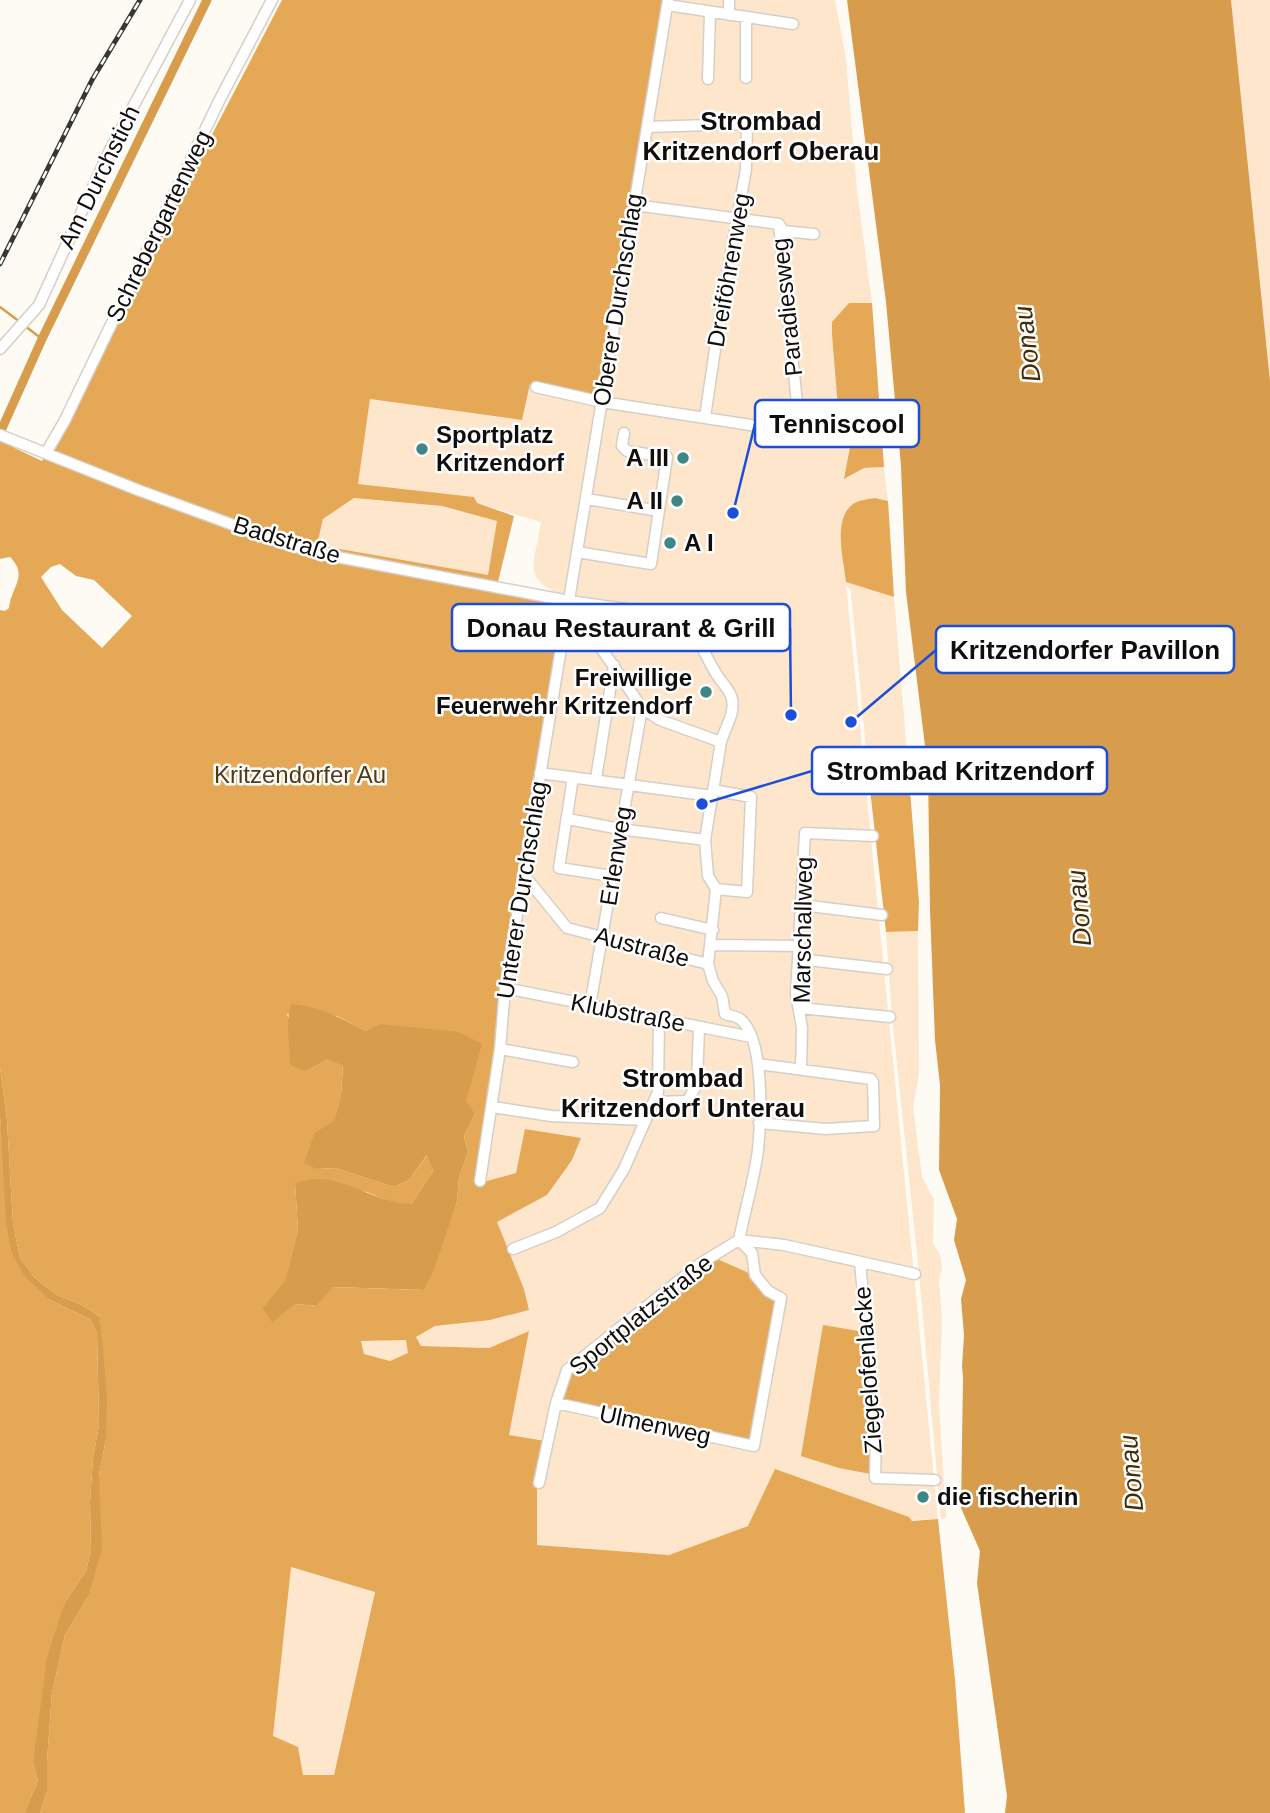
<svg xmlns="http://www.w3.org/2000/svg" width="1270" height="1813" font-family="Helvetica,sans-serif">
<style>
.green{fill:#fde6cb}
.forest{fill:#e4a857;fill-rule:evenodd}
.water{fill:#d89d4c}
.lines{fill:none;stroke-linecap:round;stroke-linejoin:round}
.stream{stroke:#d89d4c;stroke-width:2.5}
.canal{stroke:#d89d4c;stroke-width:9}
.street-casing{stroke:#d5cfc8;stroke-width:13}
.street{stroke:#fff;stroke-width:10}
.rail-casing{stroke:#393734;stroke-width:5}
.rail{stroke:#fff;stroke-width:2.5;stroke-dasharray:8;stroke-linecap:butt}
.poi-dot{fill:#3f8786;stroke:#fff;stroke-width:2.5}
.labels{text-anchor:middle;stroke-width:5;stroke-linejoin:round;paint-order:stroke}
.street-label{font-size:24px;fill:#100e0c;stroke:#fff}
.poi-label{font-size:24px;font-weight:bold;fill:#100e0c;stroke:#fff;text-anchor:start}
.park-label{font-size:24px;fill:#523917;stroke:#fff}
.neighbourhood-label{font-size:26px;font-weight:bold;fill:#100e0c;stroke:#fff}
.water-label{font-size:26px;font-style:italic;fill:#432b07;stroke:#fff}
.leader{fill:none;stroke:#1d4ed8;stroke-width:2.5}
.callout-dot{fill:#1d4ed8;stroke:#fff;stroke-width:2.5}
.callout{fill:#fff;stroke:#1d4ed8;stroke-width:2.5}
.callout-label{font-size:26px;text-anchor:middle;font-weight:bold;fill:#100e0c}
</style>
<rect width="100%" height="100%" fill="#fefaf4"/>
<path class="green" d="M668 0H835L846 59 857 190 872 303H849L838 408 855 410 857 429 850 447 845 479 864 468 884 467 888 501 875 498 846 582 894 597 909 778 869 780 851 591 846 584 938 1519 748 1526 669 1555 537 1545V1483L509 1435 529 1331 489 1348 421 1346 416 1337 435 1326 490 1320 529 1310 524 1289 496 1222 547 1195 516 1173 483 1182 507 990 572 599C518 580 535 566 541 522L477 503 473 497 358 484 370 399 522 420 530 384 601 402Z
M1231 0H1270V381Z
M354 498 442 506 498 521 488 576 317 545 323 519Z
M918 931 919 1075 913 1107 922 1177 934 1200 933 1243 940 1255 942 1267 939 1281 942 1320 939 1403 946 1517 941 1520 919 1272 892 1017 886 932Z
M406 1340 409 1353 390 1361 364 1354 361 1341Z
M290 1567 375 1591 334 1775H303L273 1736Z"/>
<path class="forest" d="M282 0H668L602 402 530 384 522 420 370 399 358 484 474 497 477 503 514 516 496 590 565 603 502 989 483 1182 516 1173 525 1129 581 1138 572 1160 547 1195 497 1222 524 1289 529 1310 490 1320 435 1326 416 1337 421 1346 489 1348 529 1331 509 1435 545 1441 537 1483V1545L669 1555 748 1526 775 1469 909 1517 912 1521 938 1519 955 1680 965 1813H40L47 1791V1761L52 1693 65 1635 88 1597 99 1508V1475L106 1439 100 1317 82 1305 57 1295 35 1278 20 1258 13 1223 7 1120 0 1067V610L5 611 9 608C11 587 29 576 10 557L0 559V441L42 461ZM354 498 442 506 497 521 488 575 317 545 323 519ZM60 564 76 576 94 580 132 616 102 648 62 610 41 577 51 567ZM287 1014 337 1016 366 1031 475 1114 464 1136 468 1152 459 1178 457 1202 424 1290 332 1287 317 1306 295 1304 262 1308 285 1282 298 1230 295 1183 367 1192 395 1204H411L433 1171 428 1154 409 1180 394 1187 335 1168 317 1169 315 1132 334 1122 341 1095 343 1064 327 1060 306 1071ZM406 1340 408 1353 390 1361 364 1354 361 1341ZM291 1567 375 1592 334 1775H303L298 1747 273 1736Z
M849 303H872L884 467 864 468 844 479 850 447 857 429 855 410 838 408 832 334V322Z
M875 498 888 501 894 597 846 582C844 560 832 520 853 504 859 500 869 499 875 498Z
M909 778 919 902 918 931 886 932 869 780Z
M0 1116 11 1252 50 1300 90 1319 97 1333 99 1425 93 1458 90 1501 91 1550 86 1571 65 1602 33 1763 38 1781 24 1813H0Z
M715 1258 751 1274C756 1287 765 1293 777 1300L751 1443 560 1401 570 1372Z
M823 1325 864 1332 873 1429 871 1474 839 1468 801 1456Z"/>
<path class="water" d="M847 0H1231L1270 381V1813H1005L1007 1796 977 1583 980 1551 961 1508 963 1377 962 1366 964 1335 961 1299 966 1280 954 1240 957 1219 939 1170 940 1085 935 1040 930 910 928 770 906 592 901 466 886 302Z
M291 1004C319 1006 341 1018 366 1031L380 1024 459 1032 482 1044 466 1101 475 1114 464 1136 468 1152 459 1178 457 1202 434 1269 424 1290 333 1287 317 1306 295 1304 272 1322 262 1308 285 1281 298 1230 295 1183C302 1181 311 1179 318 1179 348 1179 380 1204 411 1204L433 1171 427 1155 409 1180 394 1187 335 1168 317 1169 304 1163 315 1132 334 1121 341 1095 343 1065 327 1060 306 1071 290 1065C290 1048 285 1019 291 1004Z
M0 1067 7 1120 13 1223 20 1258 35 1278 57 1295 82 1305 100 1317 107 1396 106 1439 99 1475 102 1549 88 1597 65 1635 52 1693 47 1761V1791L40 1813H24L38 1781 33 1763 47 1657 65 1602 86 1571 91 1550 90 1501 93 1458 99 1425 97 1333 90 1319 50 1300 25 1277 11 1252 6 1222 0 1116Z"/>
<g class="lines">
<path class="stream" d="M0 307 20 322
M25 326 42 339"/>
<path class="canal" d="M0 433 42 339 207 0"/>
<defs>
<path id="street" d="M667 5 793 24
M729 15V0
M746 18V78
M708 79 710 12
M647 127 802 122
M634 205 779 224 783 231 814 234
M779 224 800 433
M0 349 39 305 110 150 190 0
M536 387 602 402 776 429 833 436
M705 417 721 309 746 169 747 124
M0 435 138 490 288 545 332 556 569 601 683 617C697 632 703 652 714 670 718 679 730 689 732 699 735 715 725 727 721 742L705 840 708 876 716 889 708 964
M46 453 65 420 220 99 272 0
M587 499 659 511
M577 552 651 564 667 457 627 451 622 446 624 433
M569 601 642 708 660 720 721 742
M540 773 712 796
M573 777 559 868 612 876
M596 779 614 665
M713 790 751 797 747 892 716 889
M568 819 620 829 705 840
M523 874 567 928 708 964 713 981 722 996 725 1014C730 1016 736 1016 740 1019 765 1038 761 1121 758 1150 754 1180 745 1210 739 1240
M802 905 882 915
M661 918 713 930
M712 945 799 946
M799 959 887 969
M505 988 751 1037
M590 1006 642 708
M800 1008 890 1017
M500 1049 573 1062
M758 1064 871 1079 873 1082 874 1126 826 1129 759 1123
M801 1069 802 1028 796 994 805 833 873 836
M655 1102 688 1101 697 1083 699 1027
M493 1107 551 1116 646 1120
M480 1181 500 1049 505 988 668 0
M739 1240 784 1245 915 1274
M513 1249 556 1232 600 1208 624 1169 658 1092 659 1019
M860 1262 876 1434 875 1478 935 1480
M556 1403 754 1446 781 1298 768 1291 755 1275 752 1253 739 1240
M539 1483 556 1403 567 1370 701 1263 739 1240"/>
</defs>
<use href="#street" class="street-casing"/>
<use href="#street" class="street"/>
<defs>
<path id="rail" d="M0 264 92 80 140 0"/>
</defs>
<use href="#rail" class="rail-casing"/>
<use href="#rail" class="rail"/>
</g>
<g class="poi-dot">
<circle cx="422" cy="449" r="7"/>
<circle cx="683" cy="458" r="7"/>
<circle cx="677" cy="501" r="7"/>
<circle cx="670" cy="543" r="7"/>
<circle cx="706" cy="692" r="7"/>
<circle cx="923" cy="1497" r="7"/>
</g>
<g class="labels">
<g class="street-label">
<text transform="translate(99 177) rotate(-64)" y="8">Am Durchstich</text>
<text transform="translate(159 226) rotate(-64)" y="8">Schrebergartenweg</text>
<text transform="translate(729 270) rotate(-80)" y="8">Dreiföhrenweg</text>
<text transform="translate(618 300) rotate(-81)" y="8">Oberer Durchschlag</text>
<text transform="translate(787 307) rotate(-96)" y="8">Paradiesweg</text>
<text transform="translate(287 540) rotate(17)" y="8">Badstraße</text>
<text transform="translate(616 856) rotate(-81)" y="8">Erlenweg</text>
<text transform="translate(522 890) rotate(-81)" y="8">Unterer Durchschlag</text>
<text transform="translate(803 930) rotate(-89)" y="8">Marschallweg</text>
<text transform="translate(642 947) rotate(15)" y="8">Austraße</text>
<text transform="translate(628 1013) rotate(11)" y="8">Klubstraße</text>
<text transform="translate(641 1315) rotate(-39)" y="8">Sportplatzstraße</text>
<text transform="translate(868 1370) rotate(-94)" y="8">Ziegelofenlacke</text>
<text transform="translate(655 1425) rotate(12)" y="8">Ulmenweg</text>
</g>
<g class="poi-label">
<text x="436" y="443">Sportplatz<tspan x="436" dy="28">Kritzendorf</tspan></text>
<text x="669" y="466" text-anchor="end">A III</text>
<text x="663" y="509" text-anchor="end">A II</text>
<text x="684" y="551">A I</text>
<text x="692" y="686" text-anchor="end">Freiwillige<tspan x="692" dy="28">Feuerwehr Kritzendorf</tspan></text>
<text x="937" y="1505">die fischerin</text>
</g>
<g class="park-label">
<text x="300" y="783">Kritzendorfer Au</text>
</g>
<g class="neighbourhood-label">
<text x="761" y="130">Strombad<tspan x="761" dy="30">Kritzendorf Oberau</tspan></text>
<text x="683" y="1087">Strombad<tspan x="683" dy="30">Kritzendorf Unterau</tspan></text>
</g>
<g class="water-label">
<text transform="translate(1027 344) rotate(-97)" y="9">Donau</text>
<text transform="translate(1079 908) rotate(-95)" y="9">Donau</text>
<text transform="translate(1131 1473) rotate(-95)" y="9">Donau</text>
</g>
</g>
<path class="leader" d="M733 513L755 424M791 715L790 628M851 722L936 650M702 804L812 771"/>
<g class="callout-dot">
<circle cx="733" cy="513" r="7"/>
<circle cx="791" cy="715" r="7"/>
<circle cx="851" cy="722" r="7"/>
<circle cx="702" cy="804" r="7"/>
</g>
<g class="callout">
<rect x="755" y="400" width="164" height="47" rx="7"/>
<rect x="452" y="604" width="338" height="47" rx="7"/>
<rect x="936" y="626" width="298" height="47" rx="7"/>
<rect x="812" y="747" width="295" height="47" rx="7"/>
</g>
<g class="callout-label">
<text x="837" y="433">Tenniscool</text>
<text x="621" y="637">Donau Restaurant &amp; Grill</text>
<text x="1085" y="659">Kritzendorfer Pavillon</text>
<text x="960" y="780">Strombad Kritzendorf</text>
</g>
</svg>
